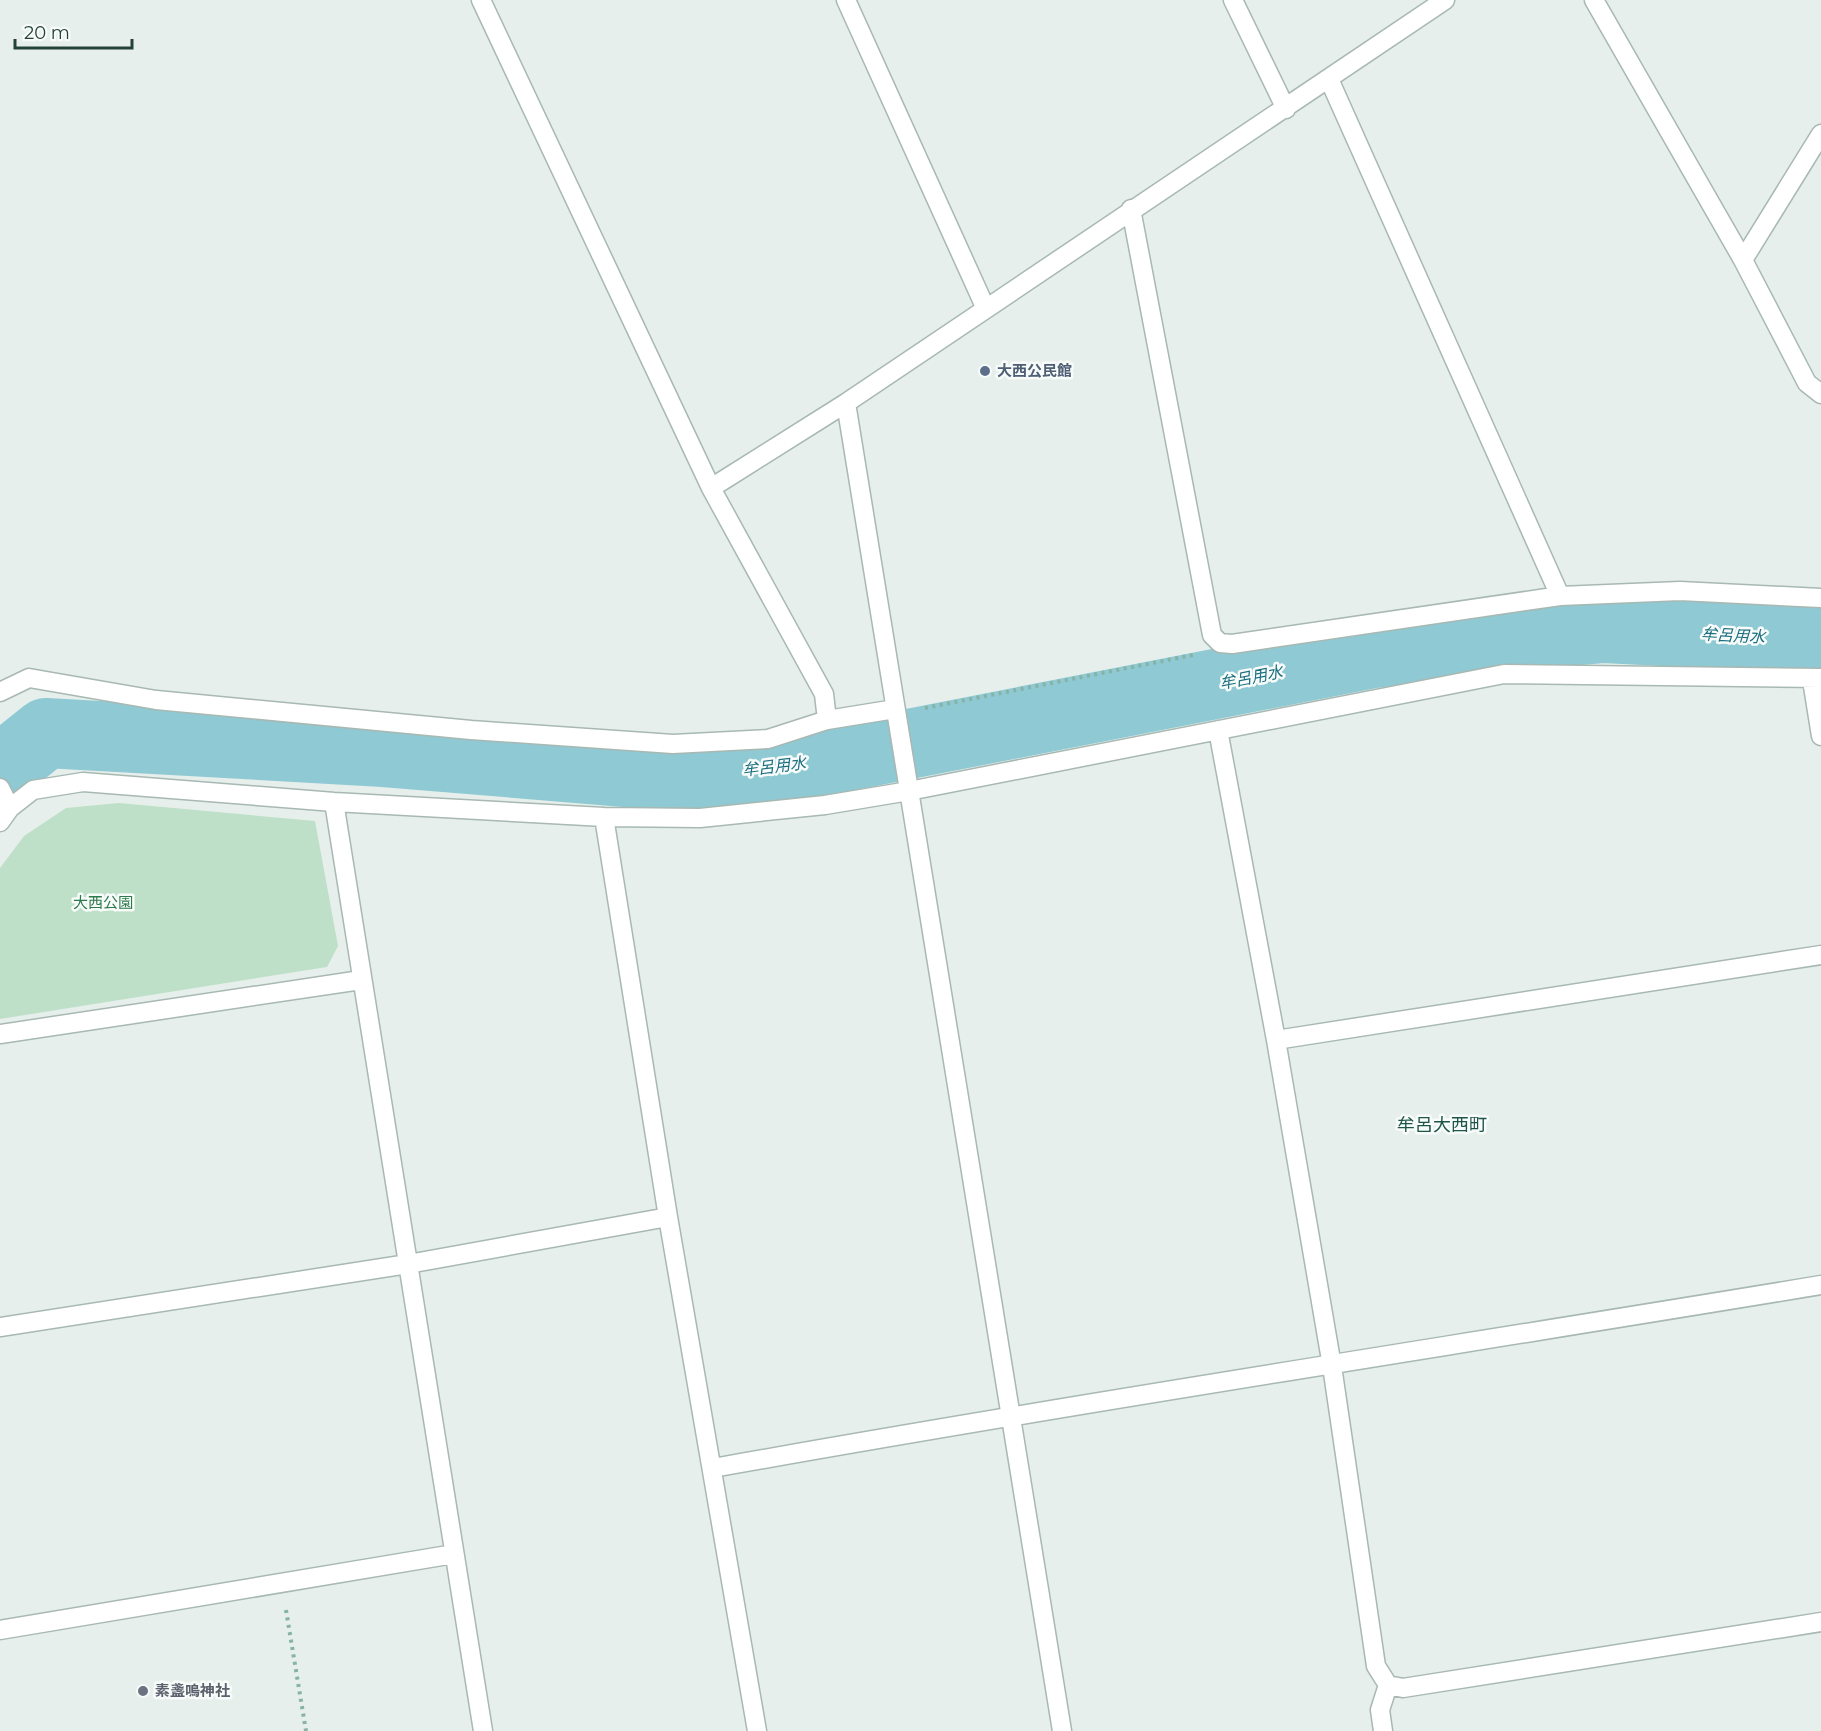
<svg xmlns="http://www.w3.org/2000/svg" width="1821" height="1731" font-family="Montserrat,'Noto Sans JP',sans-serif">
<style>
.green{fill:#bfe0c8}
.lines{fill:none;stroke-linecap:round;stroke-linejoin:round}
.river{stroke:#8ec9d4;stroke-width:70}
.minor-casing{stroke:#a8b8b2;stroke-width:21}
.path{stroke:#86b3a5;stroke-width:4;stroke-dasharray:3 4.5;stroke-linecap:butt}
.minor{stroke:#fff;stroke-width:18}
.service-dot{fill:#5c6f8a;stroke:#f7fbf9;stroke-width:2}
.worship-dot{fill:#6b7280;stroke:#f7fbf9;stroke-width:2}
.labels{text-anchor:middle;stroke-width:5;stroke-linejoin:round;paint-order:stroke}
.service-label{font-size:15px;font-weight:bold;fill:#4e5e75;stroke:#f7fbf9;text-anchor:start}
.park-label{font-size:15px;fill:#2d7a4b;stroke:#f7fbf9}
.worship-label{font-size:15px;font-weight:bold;fill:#5b616d;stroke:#f7fbf9;text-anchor:start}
.water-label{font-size:16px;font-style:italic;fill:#1c6f80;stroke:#f7fbf9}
.quarter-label{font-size:18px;fill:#1f5548;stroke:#f7fbf9}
</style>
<rect width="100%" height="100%" fill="#e6efeb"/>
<path class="green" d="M119 803 315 821 338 946 327 967 0 1019V868L24 836 66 808Z"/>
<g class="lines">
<path class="river" d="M0 770 46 733 384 752 686 777 827 760 1374 653 1459 641 1604 628 1821 639"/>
<defs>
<path id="minor" d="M481 0 711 488 824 694 827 720
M846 0 986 309
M1233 0 1286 109
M1594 0 1743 260 1807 383 1821 394
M1329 79 1560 596
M1131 209 1212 635 1220 643 1232 644 1560 596 1680 591 1821 598
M1743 260 1821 134
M846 403 1062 1731
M711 488 846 403 1445 0
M1812 680 1821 736
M0 692 29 678 156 700 471 730 673 744 768 739 827 720 895 709
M1218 730 1276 1040 1332 1366 1376 1666 1388 1685 1380 1710 1383 1731
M0 788 10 808
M334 802 483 1731
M604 817 668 1217 757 1731
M0 822 10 808 33 790 83 782 334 802 604 817 700 818 825 805 909 791 1504 674 1821 678
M0 1034 361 980
M1276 1040 1821 955
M0 1327 408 1264 668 1217
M713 1468C1082 1402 1452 1346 1821 1285
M0 1630 454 1554
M1388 1685 1403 1688 1821 1622"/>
</defs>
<use href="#minor" class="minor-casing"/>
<path class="path" d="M925 708 1193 655
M286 1610 306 1731"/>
<use href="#minor" class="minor"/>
</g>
<circle class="service-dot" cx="985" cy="371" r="6"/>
<circle class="worship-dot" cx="143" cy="1691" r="6"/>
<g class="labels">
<g class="service-label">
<text x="997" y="376">大西公民館</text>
</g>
<g class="park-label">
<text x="103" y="908">大西公園</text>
</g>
<g class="worship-label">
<text x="155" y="1696">素盞嗚神社</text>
</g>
<g class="water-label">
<text transform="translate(1733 635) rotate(3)" y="6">牟呂用水</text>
<text transform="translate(1251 677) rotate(-11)" y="6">牟呂用水</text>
<text transform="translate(774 766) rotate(-7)" y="6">牟呂用水</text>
</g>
<g class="quarter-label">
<text x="1442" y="1131">牟呂大西町</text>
</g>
</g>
<path d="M15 39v9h117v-9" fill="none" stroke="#24423a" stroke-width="3"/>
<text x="24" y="39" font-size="18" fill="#24423a" stroke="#f7fbf9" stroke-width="4.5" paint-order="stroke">20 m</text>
</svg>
